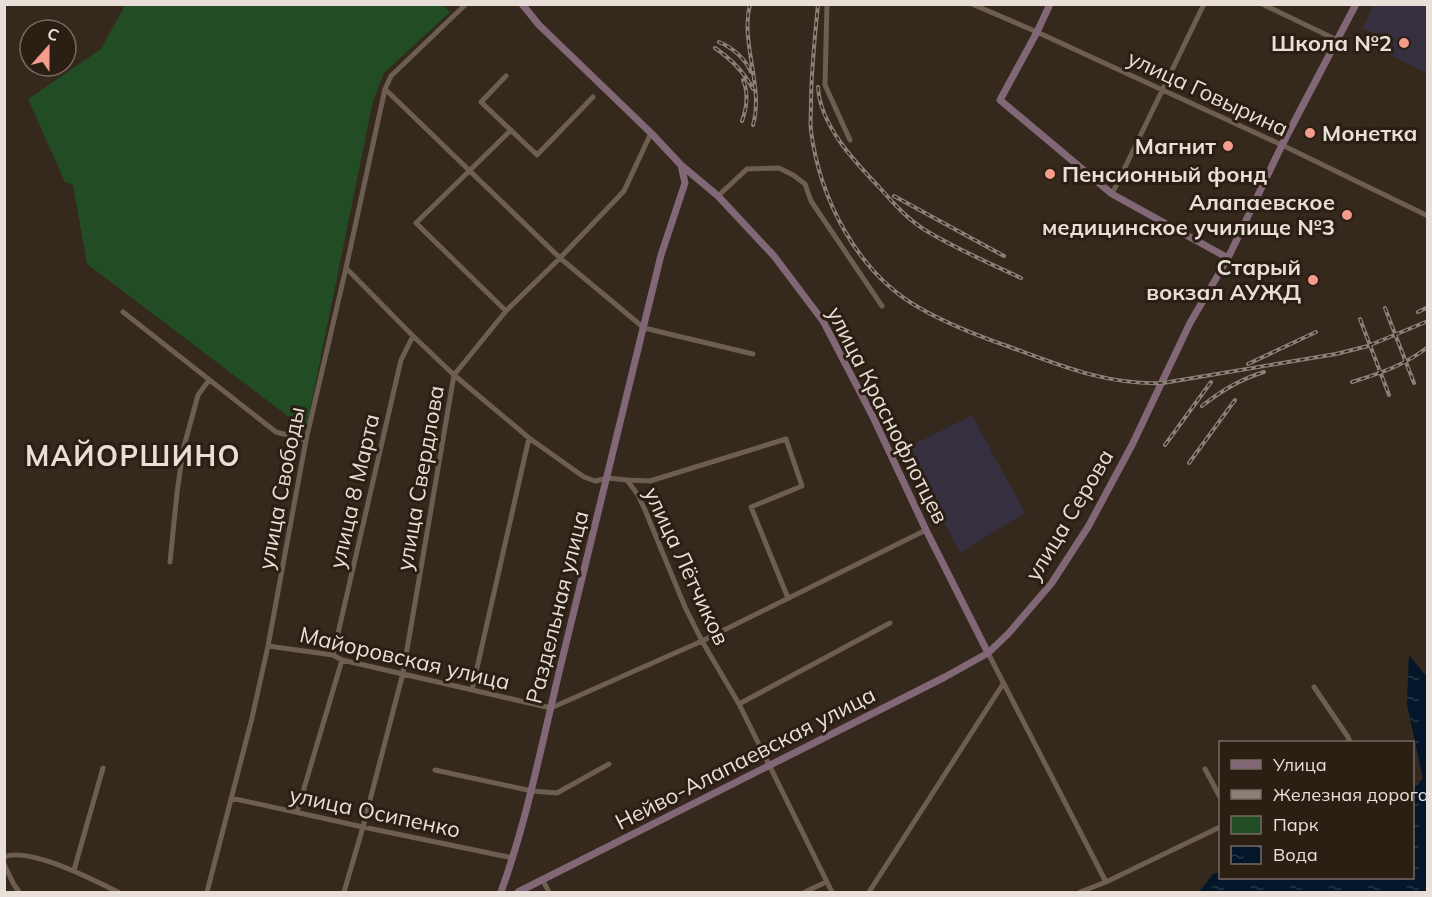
<svg xmlns="http://www.w3.org/2000/svg" width="1432" height="897" font-family="Mulish,sans-serif">
<style>
.education{fill:#352f40}
.green{fill:#224c23}
.water{fill:url(#water-ripples)}
.lines{fill:none;stroke-linecap:round;stroke-linejoin:round}
.street{stroke:#6d5e51;stroke-width:5}
.secondary{stroke:#826877;stroke-width:7}
.rail-casing{stroke:#8b8077;stroke-width:4}
.rail{stroke:#2b1e13;stroke-width:1.5;stroke-dasharray:4.5;stroke-linecap:butt}
.poi-dot{fill:#f49d8d;stroke:#2b1e13;stroke-width:2}
.labels{text-anchor:middle;stroke-width:6;stroke-linejoin:round;paint-order:stroke}
.poi-label{font-size:22px;font-weight:bold;fill:#e8dfd8;stroke:#2b1e13;text-anchor:end}
.street-label{font-size:22px;fill:#e8dfd8;stroke:#2b1e13}
.district-label{font-size:28px;font-weight:bold;letter-spacing:1.5px;fill:#e8dfd8;stroke:#2b1e13}
</style>
<defs>
<pattern id="water-ripples" width="26" height="14" patternUnits="userSpaceOnUse" patternTransform="scale(1.5)"><rect width="26" height="14" fill="#041629"/><path d="M2 4q2-2 4 0t4 0M15 11q2-2 4 0t4 0" fill="none" stroke="#293747"/></pattern>
</defs>
<rect width="100%" height="100%" fill="#35281c"/>
<path class="education" d="M1374 5H1427V73L1378 49 1383 37 1362 28Z
M972 415 1025 513 960 553 906 448Z"/>
<path class="green" d="M442 4 450 12 384 73 373 101 306 430 87 264 73 185 65 182 28 99 101 49 124 7 123 5Z"/>
<path class="water" d="M1409 655 1427 677V892H1199L1213 874 1220 872V878H1412L1413 787 1423 779 1407 704Z"/>
<g class="lines">
<path class="street" d="M827 4 825 85 850 140
M972 4 1037 32 1282 145 1428 216
M1262 4 1337 40
M506 76 481 102 537 155 593 97
M385 89 560 258 644 328 753 354
M1112 194 1204 4
M718 196 747 169 779 168 793 175 805 184 811 201 882 306
M346 268 413 336 454 375 529 438 584 477 595 481 608 478 627 480 638 495 645 510 685 607 702 641 739 704 832 892
M506 311 416 223 511 130
M123 312 276 432 306 440
M627 480 650 481 786 439 802 486 751 507 788 598
M170 562 177 493 183 450 198 395 209 380
M268 646 333 655 342 660 551 708 702 641 926 530
M988 653 1106 882
M333 655 401 360 413 336
M1314 687 1348 737 1350 742
M472 690 529 438
M739 704 890 623
M1205 769 1220 797
M435 770 532 791 557 793 609 764
M231 798 363 827 513 858
M297 812 342 660
M4 857C29 846 95 881 118 892
M4 864 13 883 19 892
M74 870 103 768
M543 881 549 892
M207 892 252 718 268 646 306 440 346 268 385 89 391 76 466 4
M344 892 363 827 403 673 454 375 506 311 560 258 624 191 651 133
M805 892 826 882
M869 892 1003 684
M1080 892 1106 882 1220 827"/>
<path class="secondary" d="M522 4 539 25 651 133 681 165 718 196 774 256 823 321 873 417 926 530 988 653
M1050 4 1037 32 1000 100 1112 194 1228 258
M501 892C528 817 543 738 562 660 596 525 629 390 661 255L685 183 681 165
M518 892 945 677 988 653 1008 634 1051 584 1088 527 1132 445 1190 323 1228 258 1282 145 1356 4"/>
<defs>
<path id="rail" d="M750 4C740 43 764 86 753 125
M818 4C815 37 811 71 811 104 811 113 810 122 811 131 820 199 857 272 918 307 947 324 978 336 1010 347 1062 366 1106 385 1163 383L1336 354 1368 346 1428 321
M719 42C733 48 744 57 751 72
M715 48C731 59 744 72 753 89
M818 87C820 125 854 161 879 187 894 204 910 222 930 233 959 250 991 264 1021 278
M742 121C747 107 749 94 743 80
M894 196 1004 256
M1385 308 1414 383
M1418 312 1428 307
M1360 319 1389 395
M1248 364 1316 332
M1352 382C1381 373 1403 366 1428 347
M1202 406C1221 391 1240 379 1264 372
M1165 445 1211 382
M1189 463 1235 400"/>
</defs>
<use href="#rail" class="rail-casing"/>
<use href="#rail" class="rail"/>
</g>
<g class="poi-dot">
<circle cx="1404" cy="43" r="6"/>
<circle cx="1310" cy="133" r="6"/>
<circle cx="1228" cy="146" r="6"/>
<circle cx="1050" cy="174" r="6"/>
<circle cx="1347" cy="215" r="6"/>
<circle cx="1313" cy="280" r="6"/>
</g>
<g class="labels">
<g class="poi-label">
<text x="1392" y="51">Школа №2</text>
<text x="1322" y="141" text-anchor="start">Монетка</text>
<text x="1216" y="154">Магнит</text>
<text x="1062" y="182" text-anchor="start">Пенсионный фонд</text>
<text x="1335" y="210">Алапаевское<tspan x="1335" dy="25">медицинское училище №3</tspan></text>
<text x="1301" y="275">Старый<tspan x="1301" dy="25">вокзал АУЖД</tspan></text>
</g>
<g class="street-label">
<text transform="translate(1208 93) rotate(25)" y="8">улица Говырина</text>
<text transform="translate(888 415) rotate(63)" y="8">улица Краснофлотцев</text>
<text transform="translate(420 478) rotate(-80)" y="8">улица Свердлова</text>
<text transform="translate(281 488) rotate(-79)" y="8">улица Свободы</text>
<text transform="translate(354 491) rotate(-77)" y="8">улица 8 Марта</text>
<text transform="translate(1069 515) rotate(-59)" y="8">улица Серова</text>
<text transform="translate(687 566) rotate(65)" y="8">улица Лётчиков</text>
<text transform="translate(557 607) rotate(-76)" y="8">Раздельная улица</text>
<text transform="translate(405 658) rotate(13)" y="8">Майоровская улица</text>
<text transform="translate(745 758) rotate(-27)" y="8">Нейво-Алапаевская улица</text>
<text transform="translate(375 812) rotate(12)" y="8">улица Осипенко</text>
</g>
<g class="district-label">
<text x="133" y="466">МАЙОРШИНО</text>
</g>
</g>
<rect width="1432" height="897" fill="none" stroke="#e8dfd8" stroke-width="12"/>
<rect x="1219" y="741" width="195" height="138" fill="#2b1e13" stroke="#776b62" stroke-width="1.5"/>
<rect x="1231" y="760" width="30" height="9" fill="#826877" stroke="#776b62" stroke-width="1.5"/>
<text x="1273" y="771" font-size="18" fill="#e8dfd8">Улица</text>
<rect x="1231" y="790" width="30" height="9" fill="#8b8077" stroke="#776b62" stroke-width="1.5"/>
<text x="1273" y="801" font-size="18" fill="#e8dfd8">Железная дорога</text>
<rect x="1231" y="816" width="30" height="18" fill="#224c23" stroke="#776b62" stroke-width="1.5"/>
<text x="1273" y="831" font-size="18" fill="#e8dfd8">Парк</text>
<rect x="1231" y="846" width="30" height="18" fill="url(#water-ripples)" stroke="#776b62" stroke-width="1.5"/>
<text x="1273" y="861" font-size="18" fill="#e8dfd8">Вода</text>
<g transform="translate(48 48) rotate(21)"><circle r="28" fill="#2b1e13" stroke="#776b62" stroke-width="1.5"/>
<path d="M0-4.5L10 22L0 15L-10 22Z" fill="#f49d8d"/>
<text y="-9" font-size="16" font-weight="bold" text-anchor="middle" fill="#e8dfd8">С</text>
</g>
</svg>
